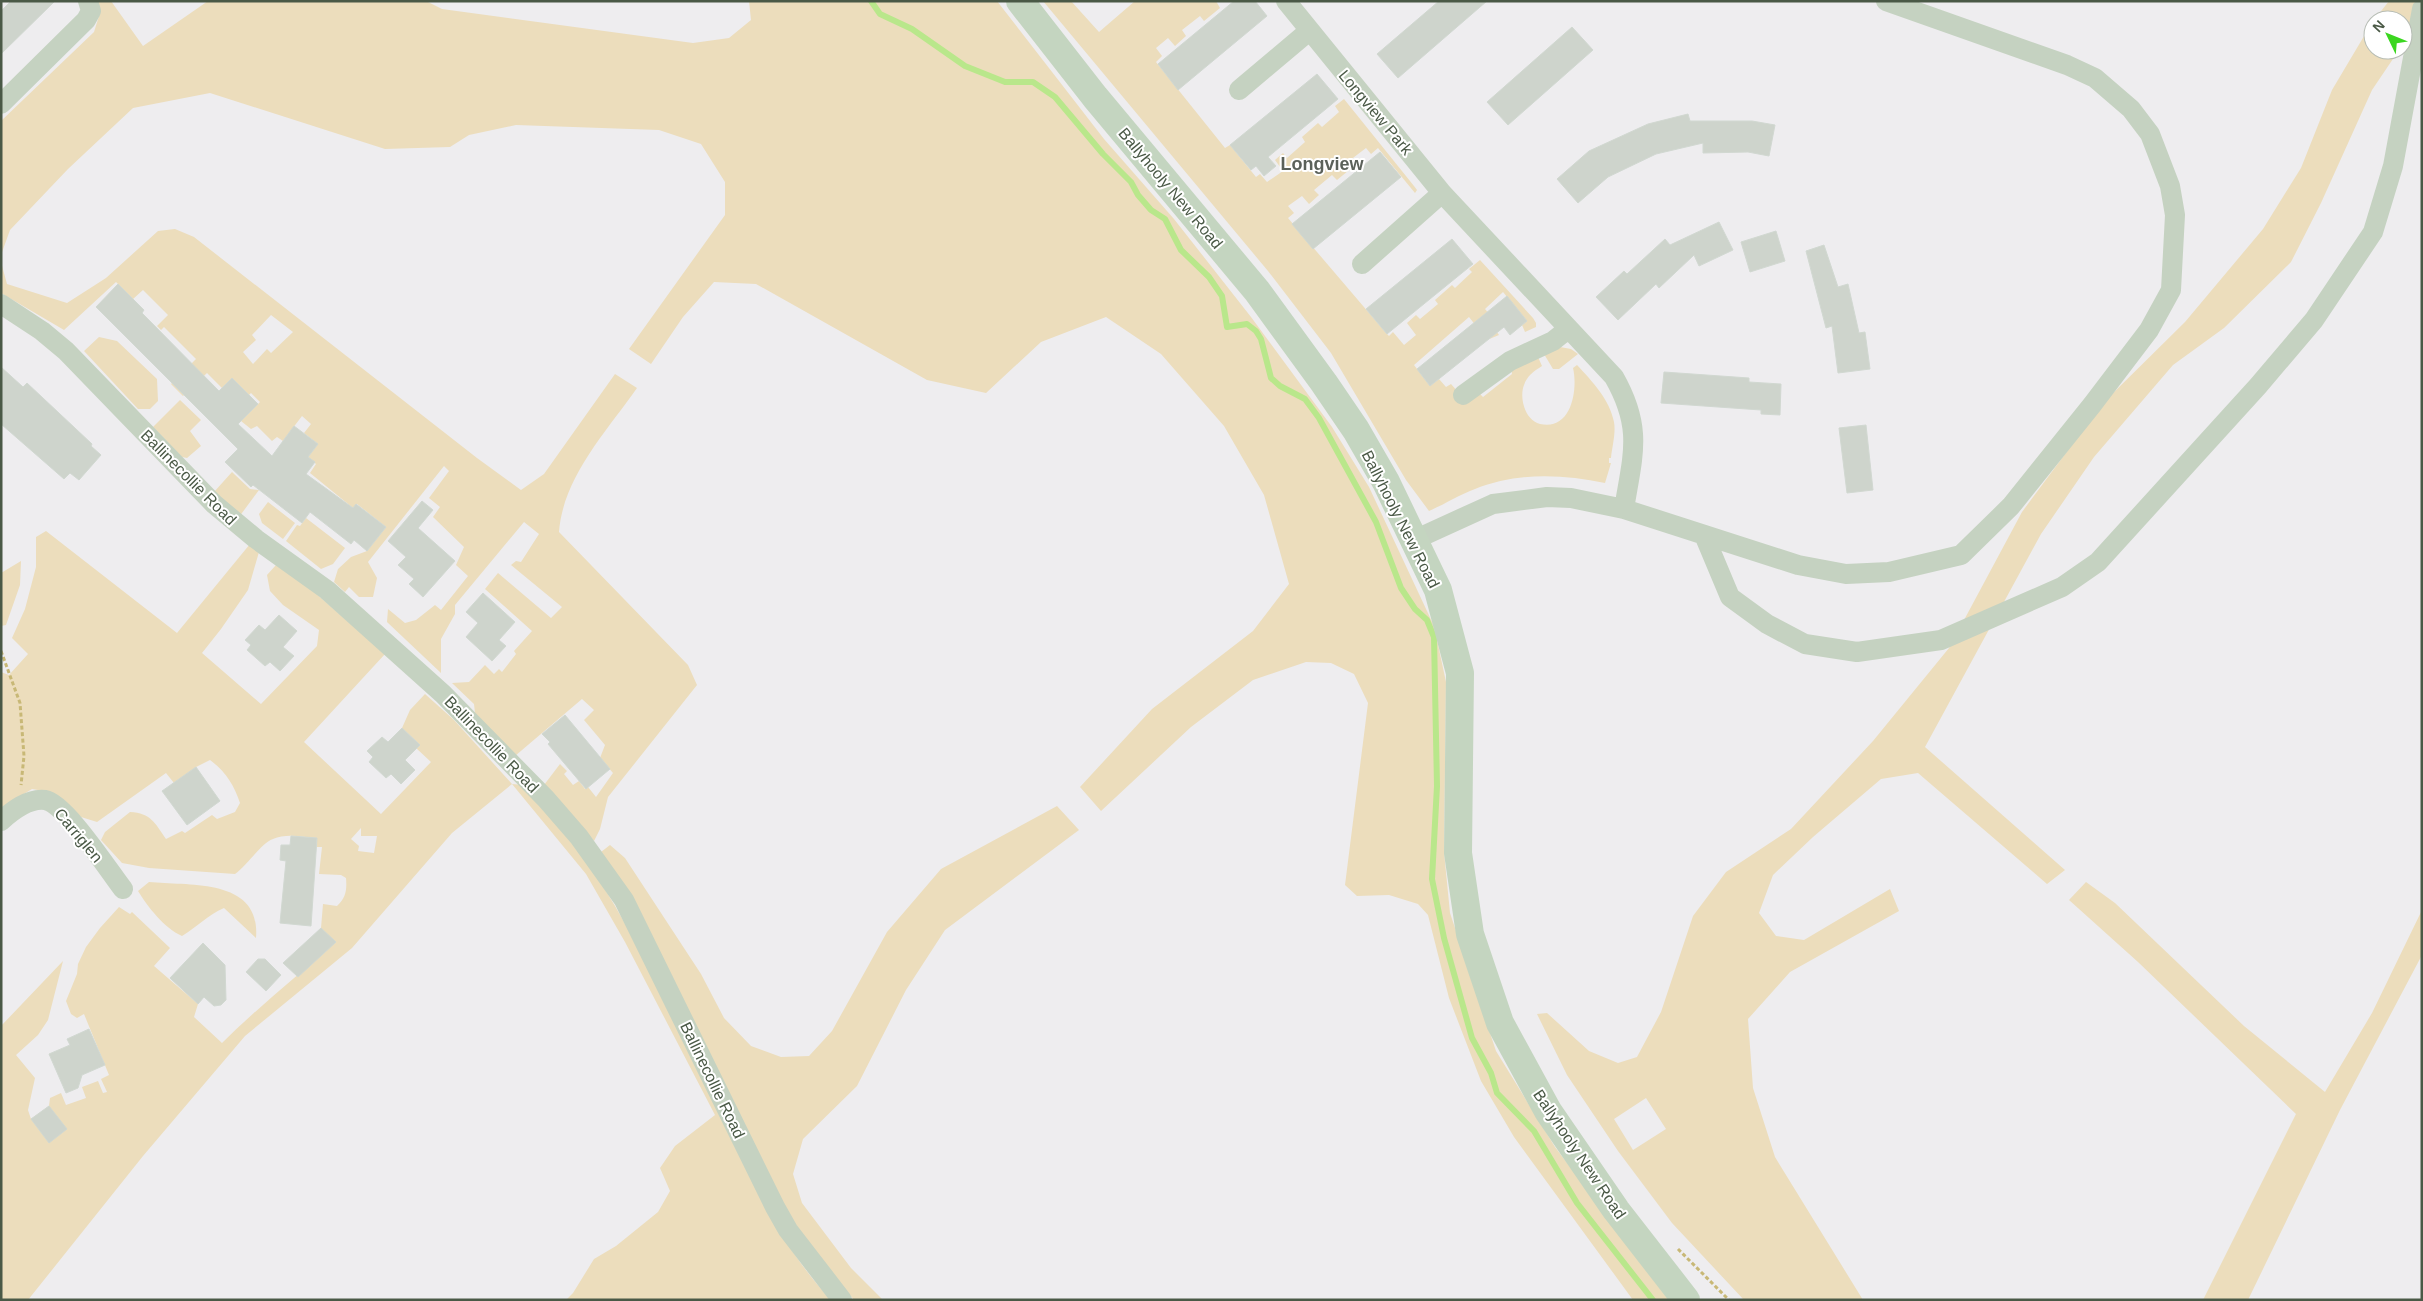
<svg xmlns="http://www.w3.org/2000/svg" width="2423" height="1301" font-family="Helvetica,sans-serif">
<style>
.green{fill:#ecddbc;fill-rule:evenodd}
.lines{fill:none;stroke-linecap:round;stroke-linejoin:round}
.stream{stroke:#b9e78b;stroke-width:6}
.building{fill:#ced4cc;stroke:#d1d8d1}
.path{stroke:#c8b876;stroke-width:3;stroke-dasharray:4 2.5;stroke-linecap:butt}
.minor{stroke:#c5d2c1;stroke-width:20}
.secondary{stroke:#c4d5c0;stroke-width:28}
.labels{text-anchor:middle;stroke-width:4;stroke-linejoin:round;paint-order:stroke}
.street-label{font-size:16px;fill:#4a5946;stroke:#fff}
.neighbourhood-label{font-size:18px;font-weight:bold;fill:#5b615a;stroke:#fff}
</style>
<rect width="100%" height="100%" fill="#eeedef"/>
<path class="green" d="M94 1H111L143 46 208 1H426L442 9 693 43 729 38 751 20 749 1H997L1104 139 1174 219 1251 317 1332 427 1369 487 1434 626 1446 682 1444 852 1450 913 1496 1051 1555 1147 1670 1300H1633L1514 1137 1481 1081 1449 998 1428 915 1418 904 1389 895 1357 896 1345 885 1368 703 1354 674 1331 663 1306 662 1253 680 1191 727 1101 811 1080 787 1152 709 1253 631 1289 584 1264 495 1224 426 1161 354 1106 317 1041 342 986 393 927 380 756 284 714 282 683 317 651 364 629 349 725 215V182L701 144 659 130 516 125 469 135 450 147 385 149 210 93 133 108 68 169 10 230 1 255V121L94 32 100 13Z
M1043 1H1071L1099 32 1135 1H1216L1220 8 1204 21 1200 16 1182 30 1186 36 1175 46 1168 38 1156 48 1162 56 1156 62 1225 148 1230 145 1256 177 1260 174 1267 182 1283 171 1275 160 1283 153 1287 158 1305 142 1302 137 1318 123 1322 127 1339 112 1335 106 1344 99 1414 186 1417 190 1415 193 1378 148 1371 154 1366 148 1349 161 1354 166 1337 180 1332 175 1314 190 1319 195 1309 204 1302 196 1288 206 1294 213 1288 218 1387 334 1389 336 1393 332 1404 345 1416 335 1407 323 1416 315 1420 319 1438 304 1435 300 1452 285 1455 288 1472 272 1469 269 1480 260 1533 318 1536 323V327L1525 332 1522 325 1527 321 1503 292 1485 309 1498 324 1494 328 1499 335 1487 340 1469 317 1414 365 1430 386 1439 379 1446 387 1451 384 1467 402 1479 393 1483 397 1512 374 1511 367 1538 357 1542 366C1534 371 1527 376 1524 385 1519 398 1525 420 1540 424 1572 431 1578 389 1573 368L1577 365C1592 381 1610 400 1614 422 1616 433 1612 447 1611 458H1609V463H1611L1605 483C1562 474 1517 472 1475 489 1459 495 1445 504 1429 511L1406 480 1331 353 1268 271Z
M2389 1H2422V18L2403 45V20H2374Z
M2373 21V50H2399L2372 90 2321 203 2291 262 2224 328 2173 365 2094 457 2041 534 1925 747 2065 870 2047 884 1918 773 1881 779 1813 837 1773 875 1759 913 1776 936 1804 940 1890 889 1899 911 1790 972 1748 1019 1753 1088 1775 1157 1863 1300H1744L1672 1223 1618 1151 1567 1075 1537 1014 1547 1013 1589 1051 1618 1063 1637 1057 1661 1012 1693 916 1726 872 1791 829 1873 741 1949 648 2022 512 2103 403 2185 322 2263 229 2301 168 2332 90ZM1646 1098 1666 1129 1633 1150 1614 1119Z
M175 229 194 237 477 458 521 490 544 474 615 374 637 388C607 431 563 477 559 532L688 665 697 685 608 797 600 829 594 841 544 785 560 764 567 771 564 774 573 785 579 781 585 789 588 787 596 797 613 773 600 758 605 745 584 720 594 710 582 699 515 756 475 713 474 704 452 683 469 682 485 665 494 674 499 669 502 672 516 654 514 651 532 631 485 589 498 573 551 618 562 607 511 565 516 561 521 562 539 534 524 522 455 605V614L441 639V673L387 622 388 609 405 623 416 620 435 605 441 610 468 576 456 565 464 547 433 517 440 507 429 498 449 471 444 466 368 562 377 578 373 597H359L349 587 345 592 334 582 338 569 351 557 367 551 386 527 357 504 353 508 310 473 316 464 308 457 318 444 304 433 311 424 302 416 283 441 277 437 272 441 257 426 251 429 241 421 260 402 251 393 248 396 232 378 222 388 207 373 183 396 171 384 196 359 164 327 161 330 157 326 168 315 143 290 133 299 116 282 64 330 1 293V262L7 284 67 303 106 278 158 231ZM271 315 293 332 271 353 267 349 253 364 243 352 256 340 252 335Z
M99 337 117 341 157 379 158 401 150 409H138L84 351Z
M1560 347 1571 349 1578 354 1559 369H1553L1544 354Z
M180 400 201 420 190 431 201 446 187 458 182 457 153 427Z
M232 472 250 489 259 490 239 517 214 492Z
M268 502 295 523 283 539 262 523 259 514Z
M306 518 345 548 333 564 321 569 286 541 297 525 300 526Z
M46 531 177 633 250 544 259 552 248 590 221 629 202 653 261 704 317 646 319 630 283 605 270 591 267 575 276 565 312 590 385 654 304 742 381 814 431 762 416 748 419 744 402 728 410 710 425 694 454 720 512 784 523 785C540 804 558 822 573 842 631 920 669 1012 712 1099 746 1169 777 1242 831 1300H566L573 1293 594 1259 616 1246 658 1212 670 1191 660 1168 675 1146 715 1115 625 942 586 874 512 784 452 833 352 948 245 1036 143 1156 28 1300H1V1026L63 961 48 1020 38 1035 16 1055 35 1078 28 1110 31 1119 49 1106 50 1098 61 1093 66 1105 86 1098 82 1087 98 1081 103 1093 107 1092 101 1079 109 1075 84 1014 77 1018 71 1014 66 1001 77 974 78 964 86 947 100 928 119 907 130 914 132 912 170 948 154 966 198 1004 194 1017 222 1043C258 1007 298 976 335 942L321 928 323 904 337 906C346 898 347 890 346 878L341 875 319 874 322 847H317V838C303 837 286 833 273 839 260 844 248 865 235 874L149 868 122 863 101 840 105 832 130 812C151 813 155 823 166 839L182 831 185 833 212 815 217 819 235 812 240 803C234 785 226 772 210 760L196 767 174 783 166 773 97 822 81 817 65 801 50 792 32 789 1 808V672L9 675 28 654 12 638 25 609 36 567V537ZM361 828V836H377L374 853 358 851 359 846 351 839Z
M21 561 20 585 6 625 1 626V573Z
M1057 806 1079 830 945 930 906 990 857 1086 803 1139 793 1174 802 1203 851 1268 883 1300H854L793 1225 601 852 610 845 625 858 701 974 724 1018 751 1046 781 1057 809 1056 832 1031 887 932 941 869Z
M149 882C191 886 261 878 256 938L224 908C208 915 197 927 182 936 164 928 148 907 138 891Z
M2086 882 2115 903 2244 1026 2325 1092 2372 1013 2422 910V955L2340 1110 2248 1300H2203L2296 1114 2138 962 2069 900Z"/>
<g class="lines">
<path class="stream" d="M871 1 880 14 912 29 965 66 1005 82H1033L1055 97 1103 154 1131 182 1138 195 1151 210 1165 219 1181 250 1209 277 1222 296 1227 327 1247 324 1256 331 1261 339 1271 378 1280 386 1305 399 1319 418 1376 522 1401 588 1415 609 1427 620 1434 637 1437 786 1432 879 1444 938 1472 1038 1491 1073 1497 1093 1534 1131 1577 1203 1653 1300"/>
</g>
<path class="building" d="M11 1H55L1 54V11Z
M1234 1H1255L1267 16 1178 90 1158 64Z
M1439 1H1487L1398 78 1377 54Z
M1572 27 1593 50 1508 125 1487 102Z
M1317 74 1338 99 1268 157 1276 166 1264 176 1256 166 1251 170 1230 145Z
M1688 114 1690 121H1752L1775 125 1769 156 1748 152 1703 153V143L1656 154 1608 177 1578 203 1557 179 1589 151 1648 124Z
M1380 152 1401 177 1313 249 1292 224Z
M1719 222 1733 250 1699 266 1694 255 1659 288 1656 284 1618 320 1596 297 1624 271 1627 274 1665 239 1670 245Z
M1776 231 1785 261 1750 272 1741 242Z
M1452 239 1473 264 1387 334 1366 309Z
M1824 245 1838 287 1848 284 1859 333 1865 332 1870 369 1838 373 1832 326 1826 328 1806 251Z
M118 284 144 310 142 313 219 391 232 378 258 404 238 424 272 456 294 426 318 444 308 457 315 462 306 474 353 508 356 504 386 527 367 551 354 540 351 544 310 512 302 523 253 485 251 487 225 462 238 449 96 307Z
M1507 296 1527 321 1510 335 1504 327 1430 386 1417 369Z
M1 367 23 387 27 383 92 444 91 446 101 455 79 480 70 473 64 479 1 424Z
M1664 372 1749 378V382L1781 384 1780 415 1761 414V410L1661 403Z
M1866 425 1873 490 1847 493 1839 428Z
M422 501 433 510 418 528 455 561 423 597 409 584 414 579 398 565 406 557 388 541Z
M483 593 515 622 499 640 506 646 492 661 466 637 478 623 466 612Z
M279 615 297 631 283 647 294 656 280 671 270 662 265 666 247 650 251 645 245 640 259 625 265 630Z
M565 715 610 769 586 789 548 744 550 742 542 734Z
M402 728 420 745 405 760 415 770 401 784 391 774 386 778 369 762 373 757 367 751 382 737 388 742Z
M196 767 220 801 187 825 162 791Z
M291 836 317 838 311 926 280 923 286 861 280 860 281 845H290Z
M321 928 336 942 298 977 283 963Z
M203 943 225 965 226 1000 221 1005 214 1006 204 997 198 1004 170 978Z
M258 959H265L281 975 266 991 246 972Z
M89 1029 105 1065 82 1075 78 1088 66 1093 49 1054 70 1045 67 1039Z
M49 1106 67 1129 49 1143 31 1119Z"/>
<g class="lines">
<path class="path" d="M1 651 20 703 24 756 21 785
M1678 1249 1729 1300"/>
<path class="minor" d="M1286 1 1442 193 1614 377C1643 428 1633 454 1624 509
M1239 90 1309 31
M1 104 86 20 91 11 88 1
M1362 264 1442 193
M1 304 42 331 66 351 214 504 256 539 327 590 443 694 546 799 579 837 624 900 775 1207 788 1230 842 1300
M1463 395 1510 361 1553 341 1568 329
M1704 535 1730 597 1767 624 1805 644 1857 652 1941 640 2062 587 2098 562 2258 386 2314 320 2373 232 2393 166 2422 9
M1414 540 1493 504 1547 497 1571 498 1624 509 1798 565 1846 574 1889 572 1961 555 2011 506 2092 405 2149 330 2171 290 2175 215 2170 186 2150 134 2131 109 2095 78 2067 65 1886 1
M1 821C12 811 28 798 45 800 65 803 109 871 123 889"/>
<path class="secondary" d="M1020 1 1095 97 1257 291 1324 383 1356 430 1386 482 1438 590 1460 673 1458 853 1470 934 1500 1023 1548 1111 1616 1210 1686 1300"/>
</g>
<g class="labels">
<g class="street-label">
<text transform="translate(1376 112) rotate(50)" y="6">Longview Park</text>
<text transform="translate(1171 188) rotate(50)" y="6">Ballyhooly New Road</text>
<text transform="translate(189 477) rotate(45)" y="6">Ballinecollie Road</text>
<text transform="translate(1401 519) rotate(63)" y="6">Ballyhooly New Road</text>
<text transform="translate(492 744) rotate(46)" y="6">Ballinecollie Road</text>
<text transform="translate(79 835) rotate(50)" y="6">Carriglen</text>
<text transform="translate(713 1080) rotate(64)" y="6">Ballinecollie Road</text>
<text transform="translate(1580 1154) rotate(56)" y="6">Ballyhooly New Road</text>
</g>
<g class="neighbourhood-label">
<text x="1322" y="170">Longview</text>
</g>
</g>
<rect width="2423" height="1301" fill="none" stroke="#4a5946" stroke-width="5"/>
<g transform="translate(2388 35) rotate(313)"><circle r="24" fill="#ffffff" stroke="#b7bdb5"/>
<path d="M0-4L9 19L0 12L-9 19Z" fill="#3bd620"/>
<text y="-8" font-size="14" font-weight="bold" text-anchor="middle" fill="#4a5946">N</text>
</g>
</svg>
